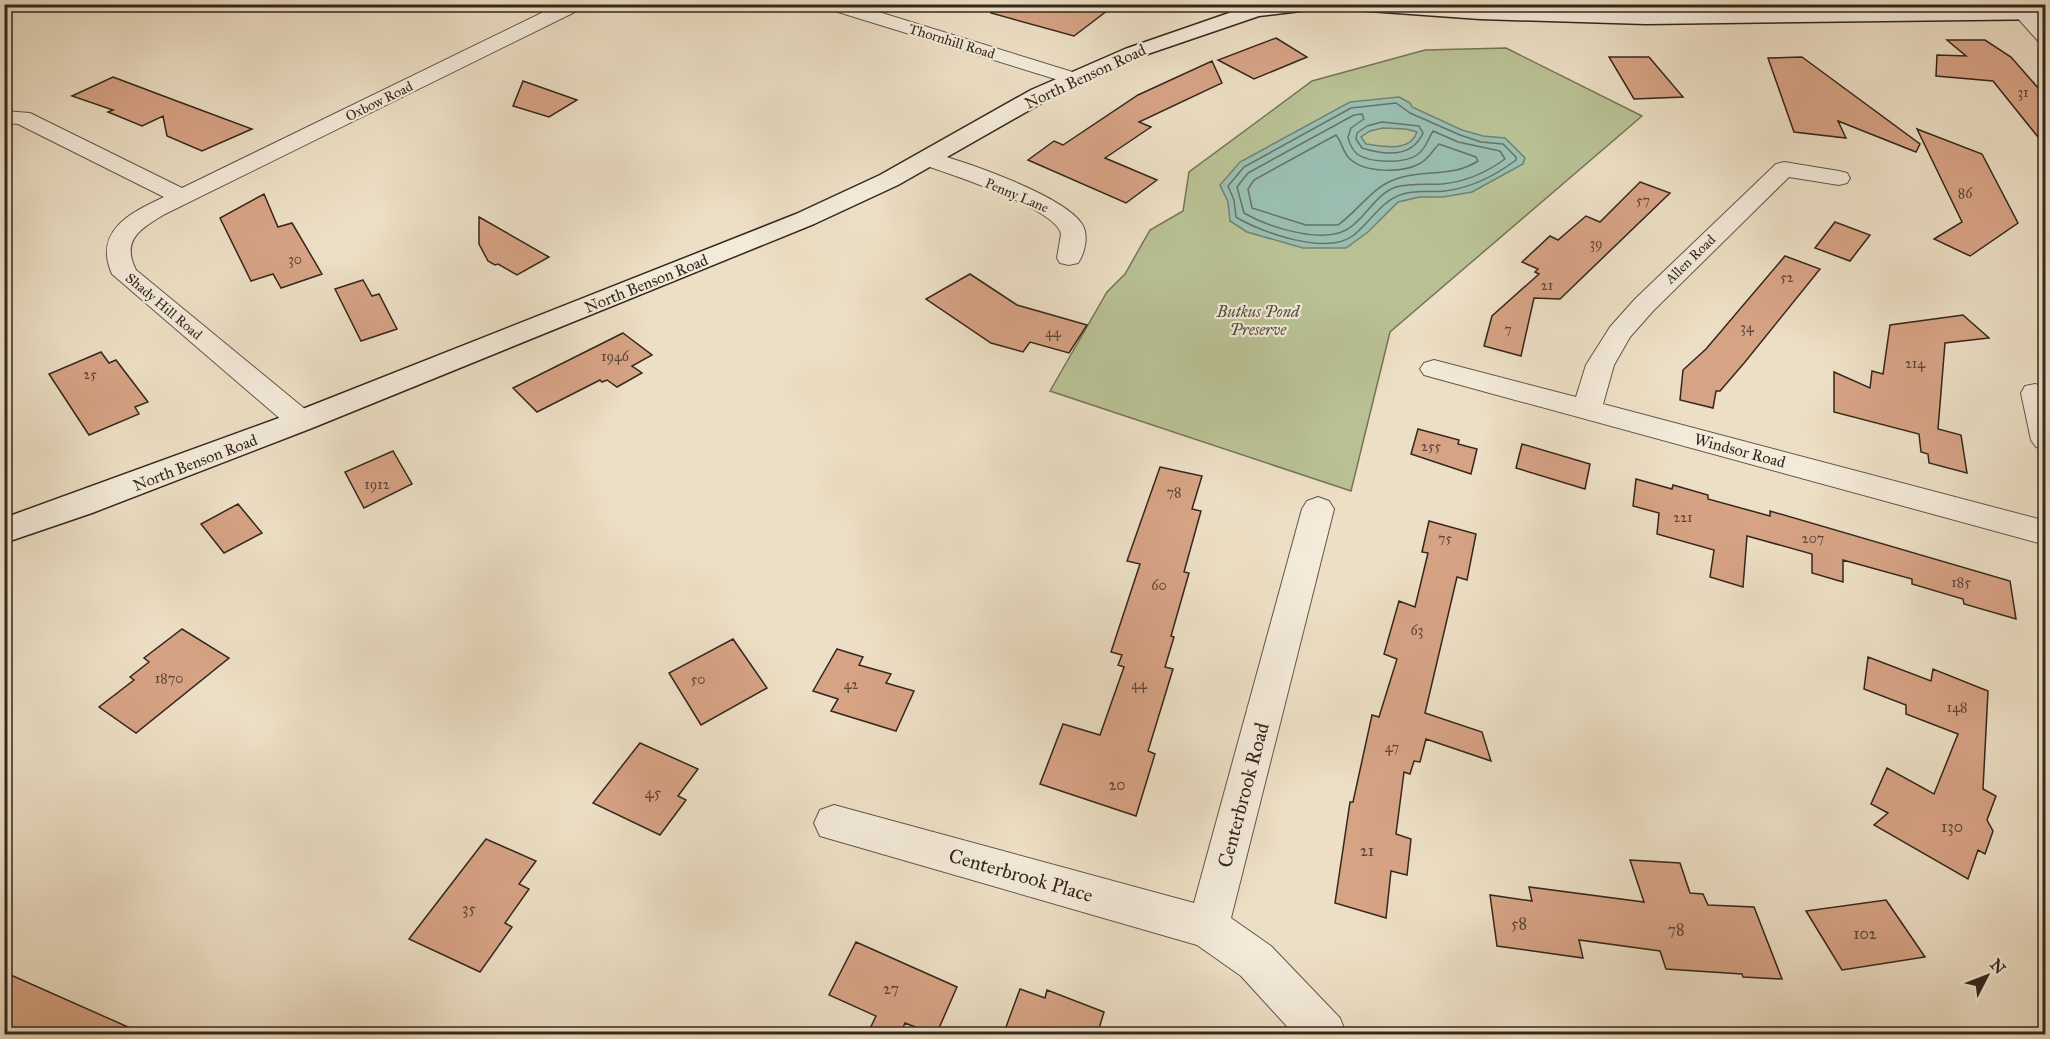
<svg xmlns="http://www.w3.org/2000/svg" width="2050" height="1039" font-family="'IM FELL Great Primer',serif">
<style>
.green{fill:#b9c194;stroke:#767458;stroke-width:1.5}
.water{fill:#9abdaf;stroke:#718175;stroke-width:1.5;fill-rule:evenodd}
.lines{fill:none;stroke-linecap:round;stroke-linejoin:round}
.shore{stroke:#677266;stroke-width:1.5}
.building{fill:#d7a385;stroke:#34271d;stroke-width:1.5}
.minor-casing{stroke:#625547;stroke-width:2}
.secondary-casing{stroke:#34271d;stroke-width:3}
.minor{fill:#f3ead9;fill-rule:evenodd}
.secondary{fill:#f3ead9;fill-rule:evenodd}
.labels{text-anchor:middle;stroke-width:4.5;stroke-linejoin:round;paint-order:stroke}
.far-street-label{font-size:14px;fill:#34271d;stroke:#f3ead9}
.number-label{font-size:14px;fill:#5d4637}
.street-label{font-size:16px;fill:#34271d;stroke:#f3ead9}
.park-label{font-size:16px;font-style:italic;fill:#554e3b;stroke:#f3ead9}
.near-number-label{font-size:16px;fill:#5d4637}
.near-street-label{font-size:20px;fill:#34271d;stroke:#f3ead9}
</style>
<rect width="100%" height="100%" fill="#eddfc5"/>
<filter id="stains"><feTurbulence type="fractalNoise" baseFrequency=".00333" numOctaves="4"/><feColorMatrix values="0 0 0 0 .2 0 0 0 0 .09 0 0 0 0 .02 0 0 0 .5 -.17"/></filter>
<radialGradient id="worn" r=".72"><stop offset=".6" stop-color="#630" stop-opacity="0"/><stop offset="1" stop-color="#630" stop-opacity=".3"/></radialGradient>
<path class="green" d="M1506 48 1642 116 1390 332 1351 491 1050 391 1107 292 1125 274 1150 230 1183 211 1189 172 1312 81 1425 50Z"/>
<path class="water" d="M1399 97 1410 103 1412 107 1462 130 1483 136 1505 138 1525 158 1523 164 1472 192 1443 197H1420L1398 202 1368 232 1346 248H1303L1247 232 1230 221 1228 202 1220 185 1240 162 1350 102ZM1383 128 1406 129 1417 132C1410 153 1383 146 1366 144L1361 137 1370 131Z"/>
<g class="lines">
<path class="shore" d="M1396 103 1410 113 1460 135 1481 142 1503 144 1516 157V160C1496 175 1470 188 1445 191 1431 193 1417 189 1403 194 1382 200 1371 221 1354 235 1328 256 1262 233 1236 217L1234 200 1228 186 1244 167 1351 108Z
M1362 114 1364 119 1351 128 1348 137C1349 143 1352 149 1357 154 1370 163 1404 164 1417 155 1426 149 1428 139 1433 131L1458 142 1500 151 1505 159C1487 172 1464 182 1442 184 1426 185 1411 183 1396 187 1378 193 1367 214 1352 226 1328 247 1268 227 1244 213L1237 187 1248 173 1354 115Z
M1382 122 1419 126 1423 133C1412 158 1384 155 1362 148L1356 139 1357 133 1367 126Z
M1336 135C1342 142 1343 153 1350 159 1365 173 1402 173 1419 164 1428 160 1432 151 1439 144L1476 157 1478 161C1452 178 1424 169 1396 179 1372 187 1359 210 1338 225H1306L1252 208 1248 189 1254 180Z"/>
</g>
<path class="building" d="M992 4H1116L1074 36 991 13Z
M1276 38 1307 57 1254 79 1218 60Z
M1947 40H1985L2011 57 2046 97V147L1993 81 1936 76 1937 55 1966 56Z
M1609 57H1649L1683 97 1634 99Z
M1802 57 1920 144 1916 152 1838 121 1846 138 1794 132 1768 58Z
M1212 61 1222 83 1139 122 1151 127 1105 158 1157 180 1126 203 1028 160 1054 141 1063 145 1138 95Z
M113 77 174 100 252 129 202 151 167 136 163 116 142 126 108 112 113 110 72 96Z
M523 81 577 100 549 117 513 106Z
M1917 129 1982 154 2018 223 1970 256 1934 239 1962 222Z
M1640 182 1670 193 1560 299 1534 298 1521 356 1484 346 1492 316 1539 274 1535 272 1538 269 1522 262 1550 236 1558 240 1586 216 1600 222Z
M264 194 278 227 292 223 322 274 281 288 273 274 251 281 220 218Z
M479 217 549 257 517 275 498 264 495 265 488 261 479 244Z
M1835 222 1870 235 1850 261 1815 248Z
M1785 256 1820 269 1745 362 1720 391H1716L1713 408 1680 400 1683 370 1706 349Z
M970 274 1017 305 1087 325 1069 353 1030 342 1023 352 991 343 926 299Z
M363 280 372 296 379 294 397 329 361 341 335 289Z
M1963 315 1989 338 1945 343 1938 429 1961 435 1967 473 1929 463 1928 454 1921 452 1919 434 1834 412V372L1870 388 1872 371 1883 374 1890 325Z
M623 333 652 355 632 366 642 373 617 387 607 380 602 382 600 380 537 412 513 388Z
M101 352 109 363 116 360 148 402 135 407 139 414 89 435 49 374Z
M1418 429 1459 440 1458 444 1477 449 1471 474 1411 454Z
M1522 444 1590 464 1585 489 1516 468Z
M393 451 412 484 364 508 345 472Z
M1160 467 1202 476 1192 509 1201 511 1184 572 1189 573 1171 636 1174 637 1165 667 1173 669 1148 751 1155 754 1136 816 1040 784 1063 724 1100 735 1124 667 1118 665 1122 655 1111 652 1140 564 1127 561Z
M1636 479 1672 489 1673 485 1708 495V499L1770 516V511L2010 581 2016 619 1964 604 1963 599 1912 584V579L1843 560V582L1812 573V554L1747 536 1743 587 1710 577 1714 550 1657 534 1659 513 1633 506Z
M238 504 262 533 224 553 201 524Z
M1429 521 1476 534 1467 580 1457 577 1425 713 1482 732 1491 761 1426 739 1420 762 1414 761 1410 774 1404 772 1396 834 1411 839 1407 875 1391 871 1386 918 1335 903 1350 802H1353L1372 715 1379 717 1397 659 1384 654 1399 601 1415 607 1428 553 1422 552Z
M182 629 229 658 136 733 99 707 134 680 130 677 149 662 144 658Z
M733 639 767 688 701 725 669 673Z
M837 649 863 657 859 665 891 674 886 683 914 691 896 731 831 711 838 699 813 691Z
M1868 657 1931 681 1933 669 1988 691 1983 789 1996 796 1987 820 1993 831 1985 854 1978 850 1968 879 1874 825 1888 813 1871 804 1887 768 1934 794 1958 734 1906 714V705L1864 689Z
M640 743 698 769 678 796 686 800 660 835 593 803Z
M486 839 536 861 519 884 529 889 505 923 512 927 480 972 409 939Z
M1630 860 1680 863 1690 893 1703 894 1708 905 1754 907 1782 979 1743 977 1742 974 1666 969 1660 951 1579 940 1583 958 1497 946 1490 895 1532 901 1529 887 1644 902Z
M1886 900 1925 957 1842 970 1806 911Z
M856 942 957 987 936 1035 905 1023 900 1035H867L876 1016 829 995Z
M4 972 146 1035H4Z
M1020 989 1045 998 1047 990 1104 1012 1097 1035H1003Z"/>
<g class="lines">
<defs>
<path id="minor" d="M560 4H585L583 8 165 214C140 229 121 240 136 270L311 414 316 421 311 428 301 431 291 428 112 274C93 231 130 213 164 197L18 124 4 123V111L30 113 182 188Z
M823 4H853L1079 74 1082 78 1079 82H1065L825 8Z
M2023 8 2030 10 2046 26V44L2039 42 2014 14 2016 10Z
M929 152C964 161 1063 195 1082 224 1089 235 1085 253 1078 263L1069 265 1060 263 1057 258 1061 234C1056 208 947 173 921 164L918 159 921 154Z
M1784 162 1839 171 1847 173 1850 178 1847 183 1839 185 1789 177 1653 311 1630 337 1614 365 1603 404 2046 521V545L1424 375 1420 369 1424 363 1434 360 1576 397 1586 365 1610 327 1635 299 1776 164Z
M2035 384 2046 387V450L2036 447 2031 440 2021 393 2025 386Z
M1318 497 1329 501 1334 509 1231 918 1271 946 1340 1018 1346 1034H1294L1241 976 1197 945 820 836 814 823 820 810 834 805 1194 903 1302 509 1307 501Z"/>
<path id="secondary" d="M1255 4H1318L1316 8 1309 10 1259 16 1139 57 1047 100 898 185 814 224 312 428 92 513 4 543V518L290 414 796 214 880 175 1031 90 1125 49Z
M1346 4H1443L1646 12 2046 7V19L1646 24 1480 19 1355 10 1348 8Z"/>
</defs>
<use href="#minor" class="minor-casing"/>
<use href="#secondary" class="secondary-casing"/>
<use href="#minor" class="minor"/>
<use href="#secondary" class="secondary"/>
</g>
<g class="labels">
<g class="far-street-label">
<text transform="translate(952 41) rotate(17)" y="5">Thornhill Road</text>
<text transform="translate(379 101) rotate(-26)" y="5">Oxbow Road</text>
<text transform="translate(1017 195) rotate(23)" y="5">Penny Lane</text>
<text transform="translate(1690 259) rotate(-44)" y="5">Allen Road</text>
<text transform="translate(164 306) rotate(40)" y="5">Shady Hill Road</text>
</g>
<g class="number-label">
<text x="2023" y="97">31</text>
<text x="1965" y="198">86</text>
<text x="1643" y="205">57</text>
<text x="1596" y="248">39</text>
<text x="295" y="264">30</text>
<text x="1787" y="282">52</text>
<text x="1547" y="290">21</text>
<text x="1747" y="332">34</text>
<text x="1508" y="334">7</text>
<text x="1053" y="337">44</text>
<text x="615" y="361">1946</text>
<text x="1915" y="368">214</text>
<text x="90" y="379">25</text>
<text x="1431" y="451">255</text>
<text x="377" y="489">1912</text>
<text x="1174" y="497">78</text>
<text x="1683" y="522">221</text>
<text x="1445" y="543">75</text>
<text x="1813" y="543">207</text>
<text x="1961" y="587">185</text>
<text x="1159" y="590">60</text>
<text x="1417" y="635">63</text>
<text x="169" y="683">1870</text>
<text x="698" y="684">50</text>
<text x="851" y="689">42</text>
<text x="1139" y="689">44</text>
<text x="1957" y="712">148</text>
<text x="1392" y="752">47</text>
</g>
<g class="street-label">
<text transform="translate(1085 76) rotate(-25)" y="6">North Benson Road</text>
<text transform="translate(646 283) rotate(-22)" y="6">North Benson Road</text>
<text transform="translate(1740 450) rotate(15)" y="6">Windsor Road</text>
<text transform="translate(195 462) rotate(-21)" y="6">North Benson Road</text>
</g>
<g class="park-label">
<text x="1258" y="317">Butkus Pond<tspan x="1258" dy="18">Preserve</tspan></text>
</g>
<g class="near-number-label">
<text x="1117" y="790">20</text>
<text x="653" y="798">45</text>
<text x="1952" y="832">130</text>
<text x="1367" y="856">21</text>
<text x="469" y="914">35</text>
<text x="1519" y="929">58</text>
<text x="1676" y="935">78</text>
<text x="1865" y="939">102</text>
<text x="891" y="994">27</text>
</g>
<g class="near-street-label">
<text transform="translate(1243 795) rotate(-75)" y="7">Centerbrook Road</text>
<text transform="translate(1021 875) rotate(16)" y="7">Centerbrook Place</text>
</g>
</g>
<rect width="2050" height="1039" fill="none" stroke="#eddfc5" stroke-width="24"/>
<rect x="6" y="6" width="2038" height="1027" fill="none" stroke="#34271d" stroke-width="3"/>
<rect x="12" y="12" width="2026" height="1015" fill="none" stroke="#34271d" stroke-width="1.5"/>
<g transform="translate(1987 976) rotate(48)" stroke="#f3ead9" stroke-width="4.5" paint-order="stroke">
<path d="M0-4.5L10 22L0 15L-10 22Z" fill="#34271d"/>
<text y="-9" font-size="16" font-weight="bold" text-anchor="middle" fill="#34271d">N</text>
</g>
<rect width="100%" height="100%" filter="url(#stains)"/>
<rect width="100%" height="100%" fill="url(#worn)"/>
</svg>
